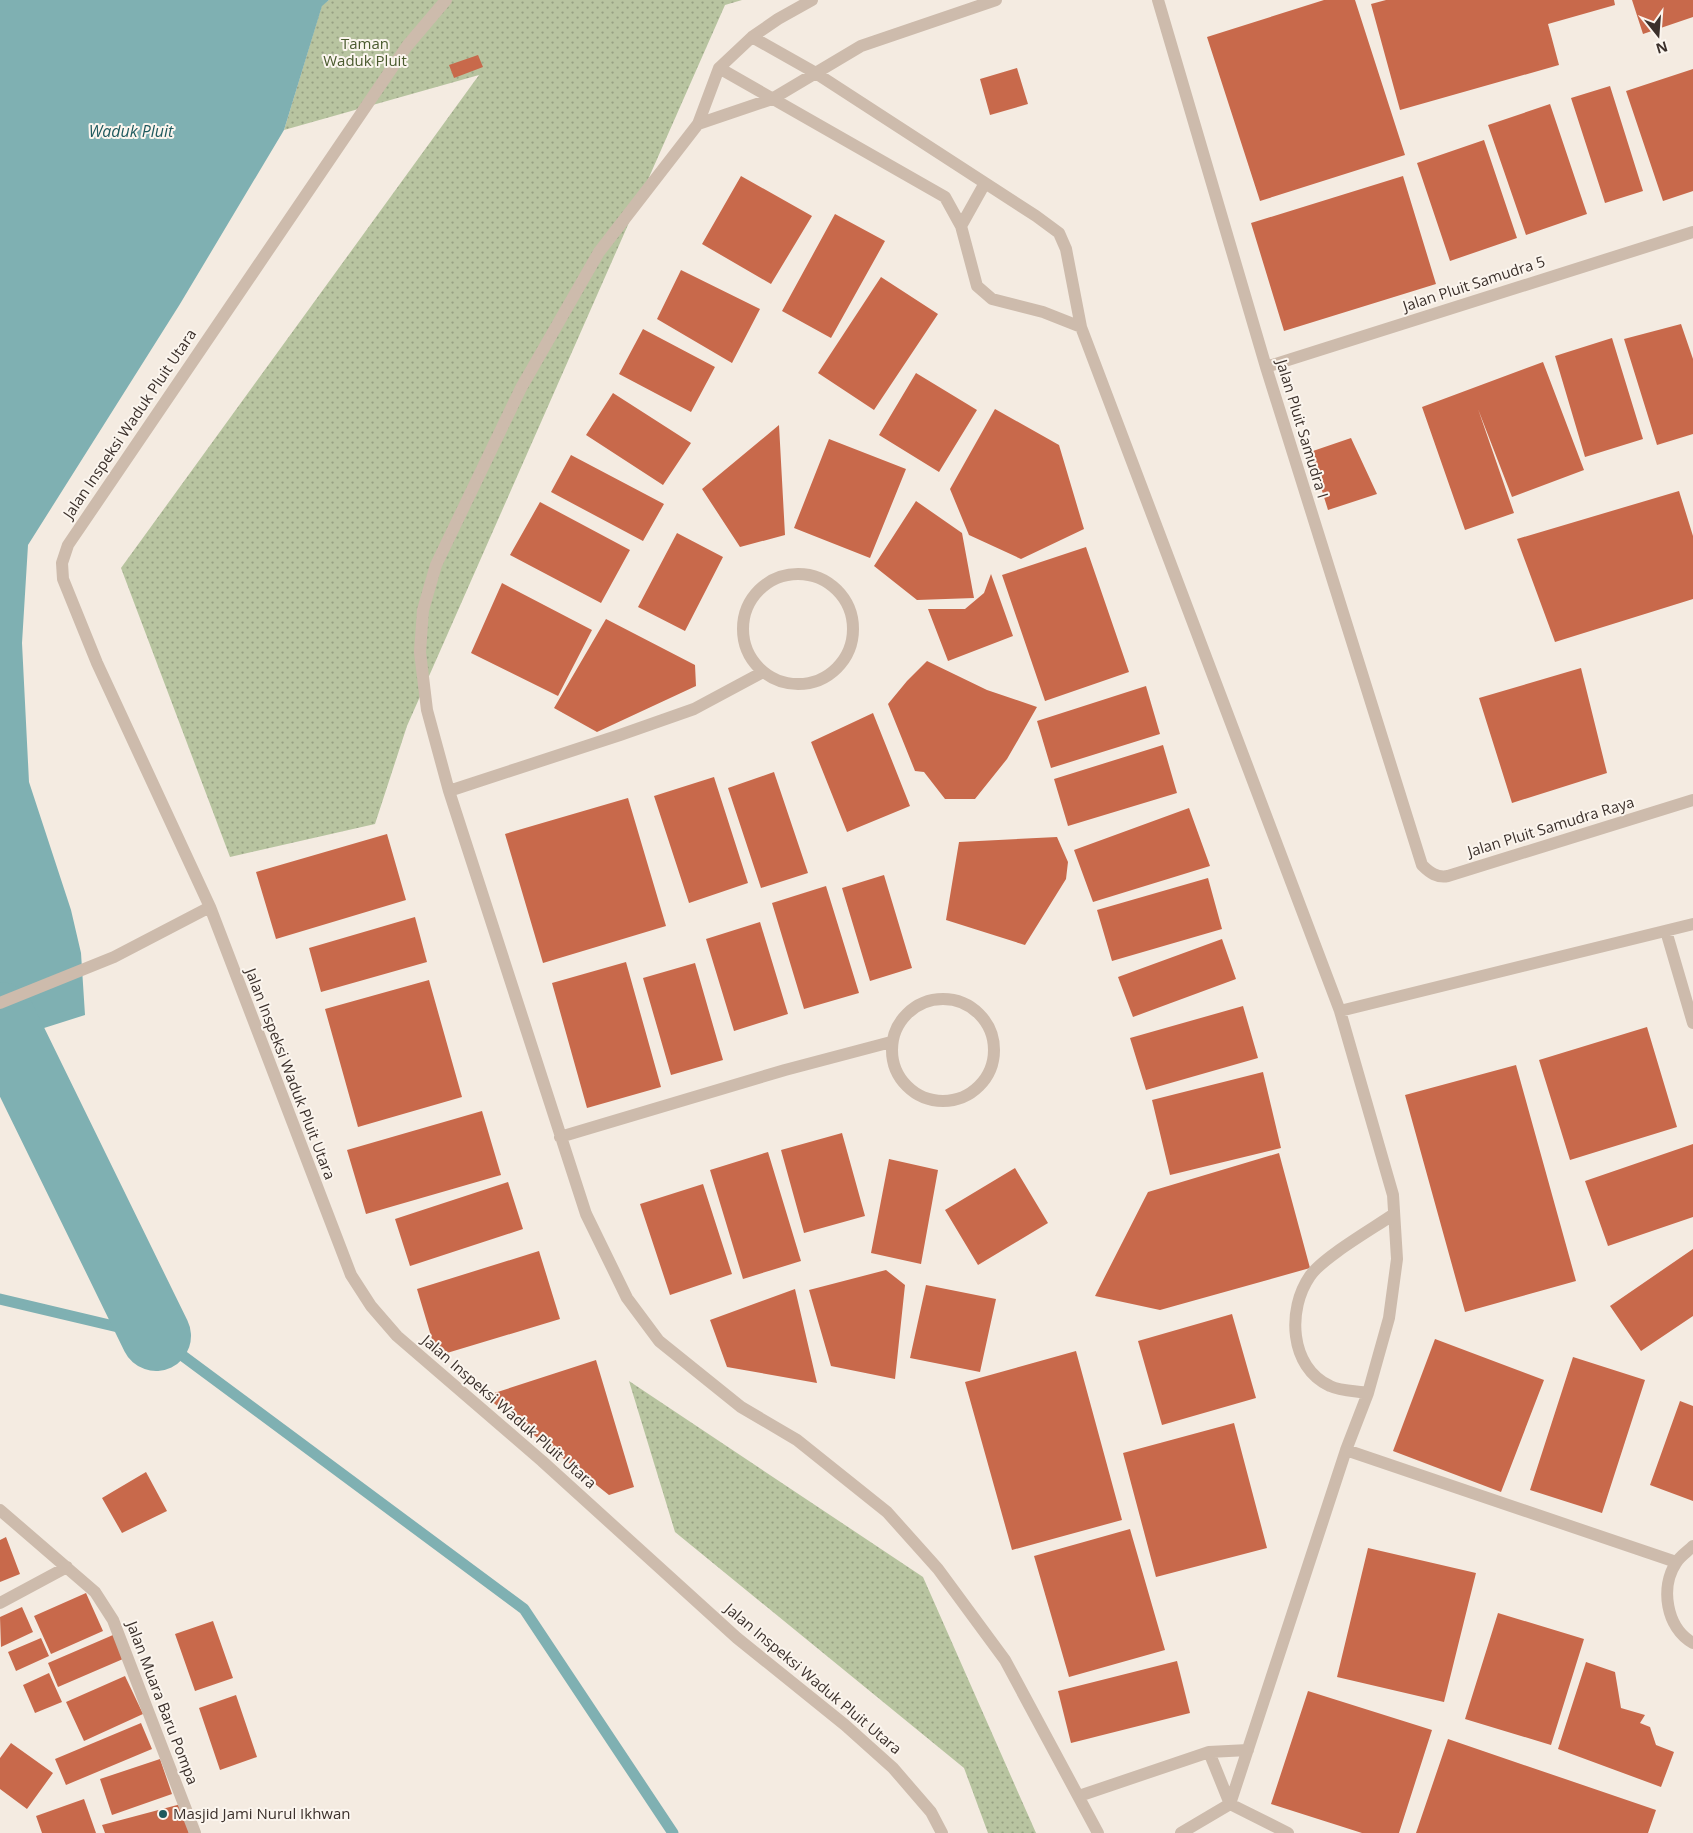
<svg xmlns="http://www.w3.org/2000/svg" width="1693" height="1833" font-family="'Open Sans',sans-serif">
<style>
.green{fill:url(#green-dots)}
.water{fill:#7fb0b2}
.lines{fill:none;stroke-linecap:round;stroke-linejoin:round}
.stream{stroke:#7fb0b2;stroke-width:11}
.river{stroke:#7fb0b2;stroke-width:70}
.building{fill:#c8694b}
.minor{stroke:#cdbbac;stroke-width:12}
.poi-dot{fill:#1f5a5e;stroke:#fbf5ee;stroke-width:2}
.labels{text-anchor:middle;stroke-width:4;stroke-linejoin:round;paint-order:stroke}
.park-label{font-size:15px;fill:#4a5a2e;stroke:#fbf5ee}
.street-label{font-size:15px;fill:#3b302b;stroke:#fbf5ee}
.poi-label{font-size:15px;fill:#3b302b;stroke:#fbf5ee;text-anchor:start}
.water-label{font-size:16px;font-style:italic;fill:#1f5a5e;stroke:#fbf5ee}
</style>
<defs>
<pattern id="green-dots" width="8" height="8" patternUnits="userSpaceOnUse" patternTransform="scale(1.25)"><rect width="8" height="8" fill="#b8c4a0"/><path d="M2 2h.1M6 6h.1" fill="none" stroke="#97a083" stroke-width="1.8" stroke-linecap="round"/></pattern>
</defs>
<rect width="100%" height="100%" fill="#f4ebe1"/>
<path class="green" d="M329 0H742L725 5 407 726 375 824 230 857 121 568 479 75 284 130 322 5Z
M629 1381 923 1577 1036 1833H988L964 1768 675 1532Z"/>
<path class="water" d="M0 0H329L322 6 284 130 180 304 28 545 22 643 29 782 71 910 81 953 85 1015 0 1042Z"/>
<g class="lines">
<path class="stream" d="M0 1299 156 1336 524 1609 673 1833"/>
<path class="river" d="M0 1017 156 1336"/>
</g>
<path class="building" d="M1324 0H1355L1405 155 1260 201 1207 37Z
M1386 0H1614L1615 5 1548 24 1559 65 1400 110 1371 4Z
M1632 0H1693V17L1643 34Z
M478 55 483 67 454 78 449 65Z
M1017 68 1028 104 990 115 980 79Z
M1693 69V191L1663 201 1626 91Z
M1610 86 1643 191 1605 203 1571 98Z
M1550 104 1587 214 1526 235 1488 125Z
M1484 140 1517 238 1450 261 1417 163Z
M741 176 812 216 771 284 702 244Z
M1403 176 1436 284 1284 331 1251 223Z
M835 214 885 241 831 338 782 311Z
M681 270 760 309 732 363 657 319Z
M881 277 938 314 874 410 818 373Z
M1681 324 1693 359V434L1657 445 1624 339Z
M643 329 715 367 691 412 619 374Z
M1612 338 1643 439 1585 457 1555 356Z
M1543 362 1584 470 1512 497 1478 409 1514 513 1465 530 1422 407Z
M916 373 977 410 939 472 879 435Z
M613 393 691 443 663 485 586 435Z
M995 409 1059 445 1084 529 1021 559 969 535 950 489Z
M779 425 785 535 740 547 702 489Z
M1351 438 1377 494 1328 510 1310 452Z
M829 439 906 469 870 558 794 528Z
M571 455 664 504 643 541 551 492Z
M1679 491 1693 536V599L1555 642 1517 539Z
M916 501 962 533 974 598 917 600 874 566Z
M540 502 630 550 601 603 510 555Z
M677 533 723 557 685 631 638 607Z
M1086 547 1129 672 1045 701 1002 575Z
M991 574 1013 636 948 661 928 609H965L984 593Z
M502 583 592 630 558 696 471 653Z
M606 619 695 665 696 686 597 732 554 708Z
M927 661 987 690 1037 707 1007 759 975 799H945L924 772 915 771 888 704 907 681Z
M1581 668 1607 773 1512 803 1479 698Z
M1146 686 1160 734 1051 768 1037 721Z
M873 713 910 806 847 832 811 742Z
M1163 745 1177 793 1068 826 1054 779Z
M774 772 808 873 761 888 728 788Z
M714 777 748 883 689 903 654 796Z
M628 798 666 926 543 963 505 834Z
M1189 808 1210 866 1093 902 1074 850Z
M387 834 406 900 276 939 256 872Z
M1057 837 1068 862 1066 879 1025 945 946 920 959 842Z
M884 875 912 968 870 981 842 888Z
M1208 878 1222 929 1112 961 1097 910Z
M826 886 859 993 804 1009 772 903Z
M415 917 427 962 321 992 309 948Z
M760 922 788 1014 734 1031 706 939Z
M1222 939 1236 979 1133 1017 1118 977Z
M626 962 661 1087 587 1108 552 983Z
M695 963 723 1060 671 1075 643 978Z
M429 980 462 1097 358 1127 325 1009Z
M1243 1006 1258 1058 1146 1090 1130 1038Z
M1647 1027 1677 1127 1570 1160 1539 1060Z
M1516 1065 1576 1281 1465 1312 1405 1095Z
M1263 1072 1281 1148 1170 1175 1152 1100Z
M482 1111 501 1175 366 1214 347 1150Z
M842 1133 865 1216 804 1233 781 1150Z
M1693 1144V1217L1608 1246 1585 1181Z
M768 1152 801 1261 743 1279 710 1170Z
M1279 1153 1310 1268 1160 1310 1095 1296 1148 1192Z
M889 1159 938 1170 921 1264 871 1253Z
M1015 1168 1048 1223 978 1265 945 1210Z
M508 1182 523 1229 410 1266 395 1219Z
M703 1184 732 1274 670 1295 640 1204Z
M1693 1249V1316L1641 1351 1610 1306Z
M539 1251 560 1319 437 1356 417 1289Z
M886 1270 905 1285 895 1379 831 1366 809 1290Z
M926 1285 996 1299 980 1372 910 1358Z
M795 1289 817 1383 727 1367 710 1320Z
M1232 1314 1256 1398 1162 1425 1138 1341Z
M1435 1339 1544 1380 1501 1492 1393 1451Z
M1076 1351 1122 1520 1012 1550 965 1382Z
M1573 1357 1645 1380 1602 1513 1530 1490Z
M596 1360 634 1487 609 1495 485 1396Z
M1680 1401 1693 1406V1501L1650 1485Z
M1234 1423 1267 1548 1156 1577 1123 1453Z
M146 1472 167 1511 122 1533 102 1498Z
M1130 1529 1165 1650 1069 1677 1034 1556Z
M6 1537 20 1574 0 1582V1540Z
M1368 1548 1476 1573 1444 1702 1337 1677Z
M86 1593 103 1631 51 1654 34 1616Z
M22 1607 33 1632 1 1647 0 1617Z
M1498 1613 1584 1639 1551 1745 1465 1719Z
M213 1621 233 1678 195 1691 175 1634Z
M113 1635 123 1659 58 1687 48 1663Z
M41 1638 49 1656 16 1671 8 1652Z
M1177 1661 1190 1713 1071 1743 1058 1691Z
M1586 1662 1615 1672 1621 1708 1645 1715 1640 1723 1650 1727 1656 1745 1674 1752 1661 1787 1558 1749Z
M49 1673 62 1702 35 1713 23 1685Z
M125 1676 143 1714 84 1741 66 1702Z
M1308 1691 1432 1730 1399 1833H1362L1271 1804Z
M236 1695 257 1757 220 1770 199 1708Z
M141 1723 152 1749 66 1785 55 1759Z
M1448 1739 1656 1810 1648 1833H1416Z
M11 1743 53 1773 27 1809 0 1789V1758Z
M160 1759 172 1794 112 1815 100 1779Z
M84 1799 96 1833H42L36 1816Z
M181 1804 189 1833H105L102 1825Z"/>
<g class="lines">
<path class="minor" d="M446 0 407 46 68 545 62 563 63 579 97 663 210 907 351 1275 371 1306 397 1336 542 1461 737 1638 845 1725 893 1768 931 1812 942 1833
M812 0 778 19 752 37 719 68 698 124 599 252 521 388 436 565 423 610 420 652 427 710 449 791 586 1214 627 1298 659 1341 741 1407 797 1440 887 1512 938 1569 1005 1660 1098 1833
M1158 0 1266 367 1422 865C1430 873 1437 878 1448 876L1693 800
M752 37 814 72 1036 216 1059 233 1066 249 1081 327 1340 1011 1393 1195 1397 1259 1389 1318 1368 1393 1346 1450 1230 1804 1181 1833
M719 68 945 197 961 226 977 286 992 299 1043 312 1081 327
M698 124 772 99 861 46 996 0
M961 226 985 183
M1266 367 1693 232
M743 629a55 55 0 1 1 110 0a55 55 0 1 1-110 0Z
M449 791 620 735 694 709 763 672
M1666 931 1693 1023
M892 1050a51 51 0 1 1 102 0a51 51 0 1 1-102 0Z
M0 1003 114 957 210 907
M1340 1011 1693 924
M560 1137 785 1070 891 1042
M1368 1393C1357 1391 1340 1391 1330 1386 1289 1367 1287 1309 1310 1276 1323 1257 1374 1228 1394 1214
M1346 1450 1676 1562
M0 1510 95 1592 113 1620 195 1833
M1693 1546C1688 1551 1679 1557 1676 1563 1660 1587 1666 1628 1693 1643
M0 1603 67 1567
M1209 1752 1230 1804 1288 1833
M1079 1796 1209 1752 1248 1750"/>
</g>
<circle class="poi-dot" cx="163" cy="1814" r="5"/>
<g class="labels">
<g class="park-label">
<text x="365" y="49">Taman<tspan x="365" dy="17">Waduk Pluit</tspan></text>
</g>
<g class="street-label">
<text transform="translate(1474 284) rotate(-18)" y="5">Jalan Pluit Samudra 5</text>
<text transform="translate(130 424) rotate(-56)" y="5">Jalan Inspeksi Waduk Pluit Utara</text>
<text transform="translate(1302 429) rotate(73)" y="5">Jalan Pluit Samudra I</text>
<text transform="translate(1551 827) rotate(-17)" y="5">Jalan Pluit Samudra Raya</text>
<text transform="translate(290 1074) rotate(69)" y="5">Jalan Inspeksi Waduk Pluit Utara</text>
<text transform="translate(509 1412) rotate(41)" y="5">Jalan Inspeksi Waduk Pluit Utara</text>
<text transform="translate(813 1679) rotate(40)" y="5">Jalan Inspeksi Waduk Pluit Utara</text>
<text transform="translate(162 1703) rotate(69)" y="5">Jalan Muara Baru Pompa</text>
</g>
<g class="poi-label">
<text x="173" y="1819">Masjid Jami Nurul Ikhwan</text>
</g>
<g class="water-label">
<text x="131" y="137">Waduk Pluit</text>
</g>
</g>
<g transform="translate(1658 35) rotate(163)" stroke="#fbf5ee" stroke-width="4" paint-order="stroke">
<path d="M0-4L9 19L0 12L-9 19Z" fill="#3b302b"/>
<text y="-8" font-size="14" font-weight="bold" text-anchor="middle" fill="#3b302b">N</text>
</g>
</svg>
